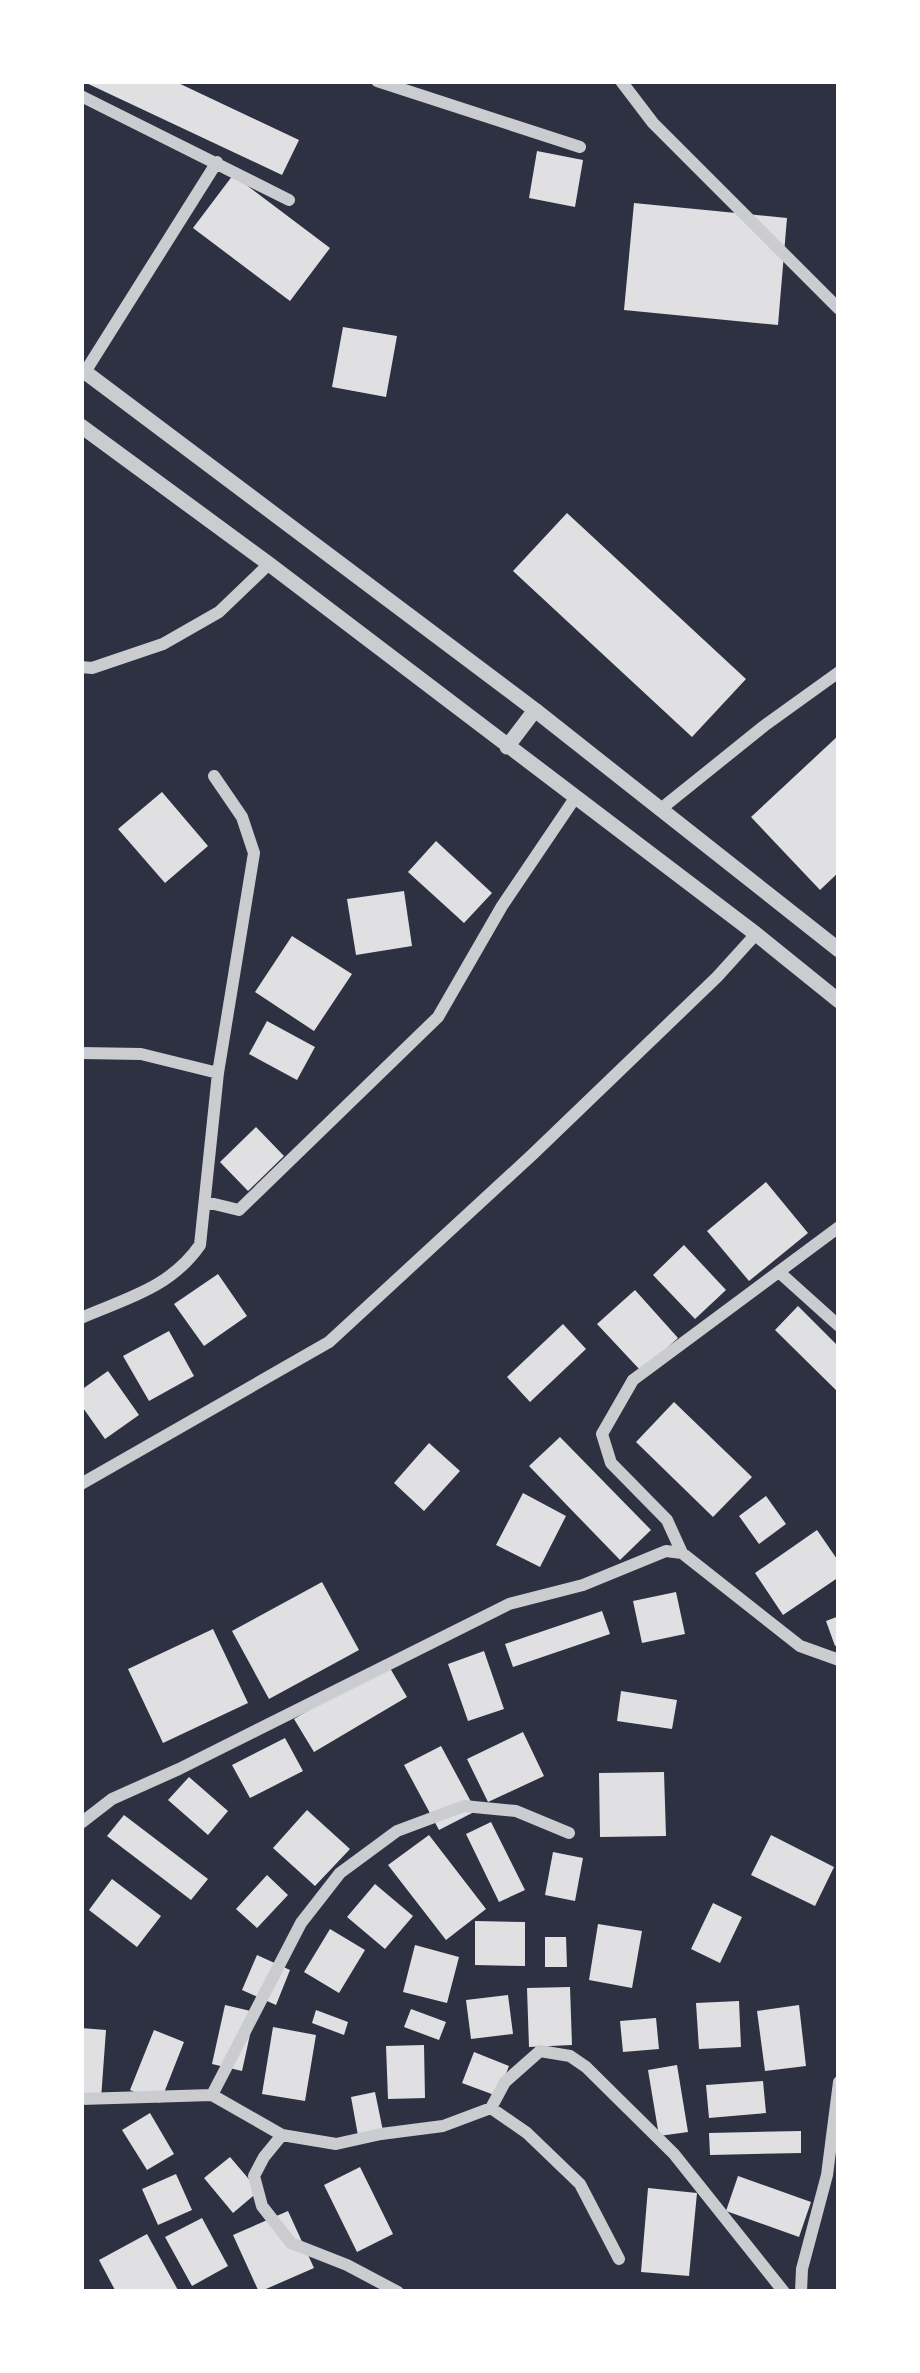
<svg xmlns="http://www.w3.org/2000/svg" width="920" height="2373" font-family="Raleway,sans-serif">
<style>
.building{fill:#e0e0e3}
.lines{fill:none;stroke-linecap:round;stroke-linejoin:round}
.minor{stroke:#caccd0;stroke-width:12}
.tertiary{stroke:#caccd0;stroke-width:15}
</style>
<rect width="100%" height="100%" fill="#2d3142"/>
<path class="building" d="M82 81H174L299 140 282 175Z
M537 151 583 160 575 207 529 198Z
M233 175 330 248 290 301 193 228Z
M634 203 787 218 778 325 624 310Z
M343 327 397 336 386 397 332 387Z
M567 513 746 679 692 737 513 571Z
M839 735V872L820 890 751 817Z
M162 792 208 846 165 883 118 829Z
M436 841 492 893 464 923 408 872Z
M404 891 412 946 356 955 347 899Z
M292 936 352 974 314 1031 255 992Z
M267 1021 315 1047 297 1080 249 1054Z
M256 1127 284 1156 248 1191 220 1162Z
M766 1182 808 1233 749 1281 707 1231Z
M684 1245 726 1290 695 1319 653 1275Z
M218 1274 247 1316 204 1346 174 1304Z
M635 1290 678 1338 641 1371 597 1324Z
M798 1306 839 1347V1393L775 1330Z
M563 1324 586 1349 530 1402 507 1377Z
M169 1331 194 1376 149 1401 123 1356Z
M108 1371 139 1415 105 1439 81 1405V1390Z
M674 1402 752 1477 713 1517 636 1442Z
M560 1437 651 1530 620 1560 529 1466Z
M429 1443 460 1471 424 1511 394 1483Z
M523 1493 566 1516 540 1567 496 1545Z
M766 1496 786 1524 759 1544 739 1516Z
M817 1530 839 1562V1577L783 1615 755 1573Z
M322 1582 359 1650 269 1699 232 1631Z
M676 1592 685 1634 642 1643 633 1601Z
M602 1611 610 1634 513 1667 505 1644Z
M839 1616V1644L835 1646 826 1621Z
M213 1629 248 1703 163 1743 128 1669Z
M484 1651 504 1709 468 1721 448 1664Z
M387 1663 407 1697 314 1752 294 1719Z
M621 1691 677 1700 672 1729 617 1721Z
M523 1732 544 1776 488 1802 467 1759Z
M285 1738 303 1771 250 1798 232 1765Z
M441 1746 476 1811 439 1830 404 1765Z
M664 1772 666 1836 600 1837 599 1773Z
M189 1777 228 1811 208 1835 168 1800Z
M307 1810 350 1849 315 1886 273 1848Z
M124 1815 208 1879 191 1900 107 1836Z
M491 1822 525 1890 499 1902 466 1834Z
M429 1835 486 1909 446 1940 388 1865Z
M771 1835 834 1867 815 1906 751 1875Z
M553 1852 583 1858 575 1901 545 1895Z
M267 1875 288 1895 257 1928 236 1909Z
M112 1879 161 1916 137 1947 89 1910Z
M375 1884 413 1916 385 1949 347 1917Z
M713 1903 742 1917 720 1963 691 1949Z
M475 1921 525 1922V1966L475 1965Z
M598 1924 642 1931 632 1988 589 1980Z
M330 1929 365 1950 339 1993 304 1972Z
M545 1937H566L567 1967H545Z
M415 1945 459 1957 447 2003 403 1992Z
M257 1955 290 1970 276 2005 242 1990Z
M570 1987 572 2045 529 2047 527 1988Z
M508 1995 513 2034 471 2039 466 2000Z
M739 2001 741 2047 699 2049 696 2003Z
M225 2005 255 2012 242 2071 212 2064Z
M799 2005 806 2066 765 2071 757 2011Z
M411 2009 446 2022 439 2040 404 2027Z
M316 2010 348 2022 344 2035 312 2023Z
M656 2018 659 2049 623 2052 620 2021Z
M273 2027 316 2035 305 2101 262 2094Z
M81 2028 106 2030 101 2099 81 2098Z
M154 2030 184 2042 160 2103 130 2090Z
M424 2045 425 2098 388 2099 386 2046Z
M474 2052 509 2066 497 2096 462 2083Z
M677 2065 688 2132 659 2136 648 2070Z
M763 2081 766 2113 709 2118 706 2085Z
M375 2092 384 2136 359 2141 351 2097Z
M150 2113 174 2154 147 2170 122 2130Z
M801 2131V2153L710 2155 709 2133Z
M230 2157 259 2191 233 2213 204 2178Z
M360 2167 393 2234 357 2252 324 2185Z
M176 2174 192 2210 158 2225 142 2189Z
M738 2176 811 2202 799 2237 726 2211Z
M648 2188 697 2193 689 2276 641 2272Z
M288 2211 314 2268 259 2292 233 2235Z
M202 2218 228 2266 192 2286 165 2237Z
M147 2234 179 2292H116L99 2260Z"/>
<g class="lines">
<path class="minor" d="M377 81 580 147
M621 81 653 123 839 309
M81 96 289 200
M85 372 217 162
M81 667 92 668 163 644 219 612 269 564
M662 808 764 726 839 672
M81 1053 141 1054 218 1073
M206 1202 239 1210 438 1017 502 906 575 798
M779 1272 839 1326
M81 1318C127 1298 170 1288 200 1245L218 1073 254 853 242 817 214 776
M81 1484 329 1342 533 1154 717 977 756 934
M682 1553 667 1520 611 1463 602 1434 633 1380 839 1227
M81 1823 112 1799 179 1769 509 1604 583 1585 666 1551 682 1553 800 1646 839 1660
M212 2095 301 1923 340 1873 397 1831 464 1806 516 1811 569 1833
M81 2099 212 2095 282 2135 336 2144 381 2134 443 2126 491 2108 505 2082 540 2051 570 2056 586 2067 674 2154 784 2292
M491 2108 527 2133 580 2184 619 2259
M282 2135 264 2157 254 2176 262 2206 291 2243 347 2265 398 2292
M801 2292 802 2269 827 2175 839 2082"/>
<path class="tertiary" d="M81 369 535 710 839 950
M81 426 269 564 756 934 839 1001
M507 747 535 710"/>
</g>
<rect width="920" height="2373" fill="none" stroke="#ffffff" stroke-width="168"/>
</svg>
